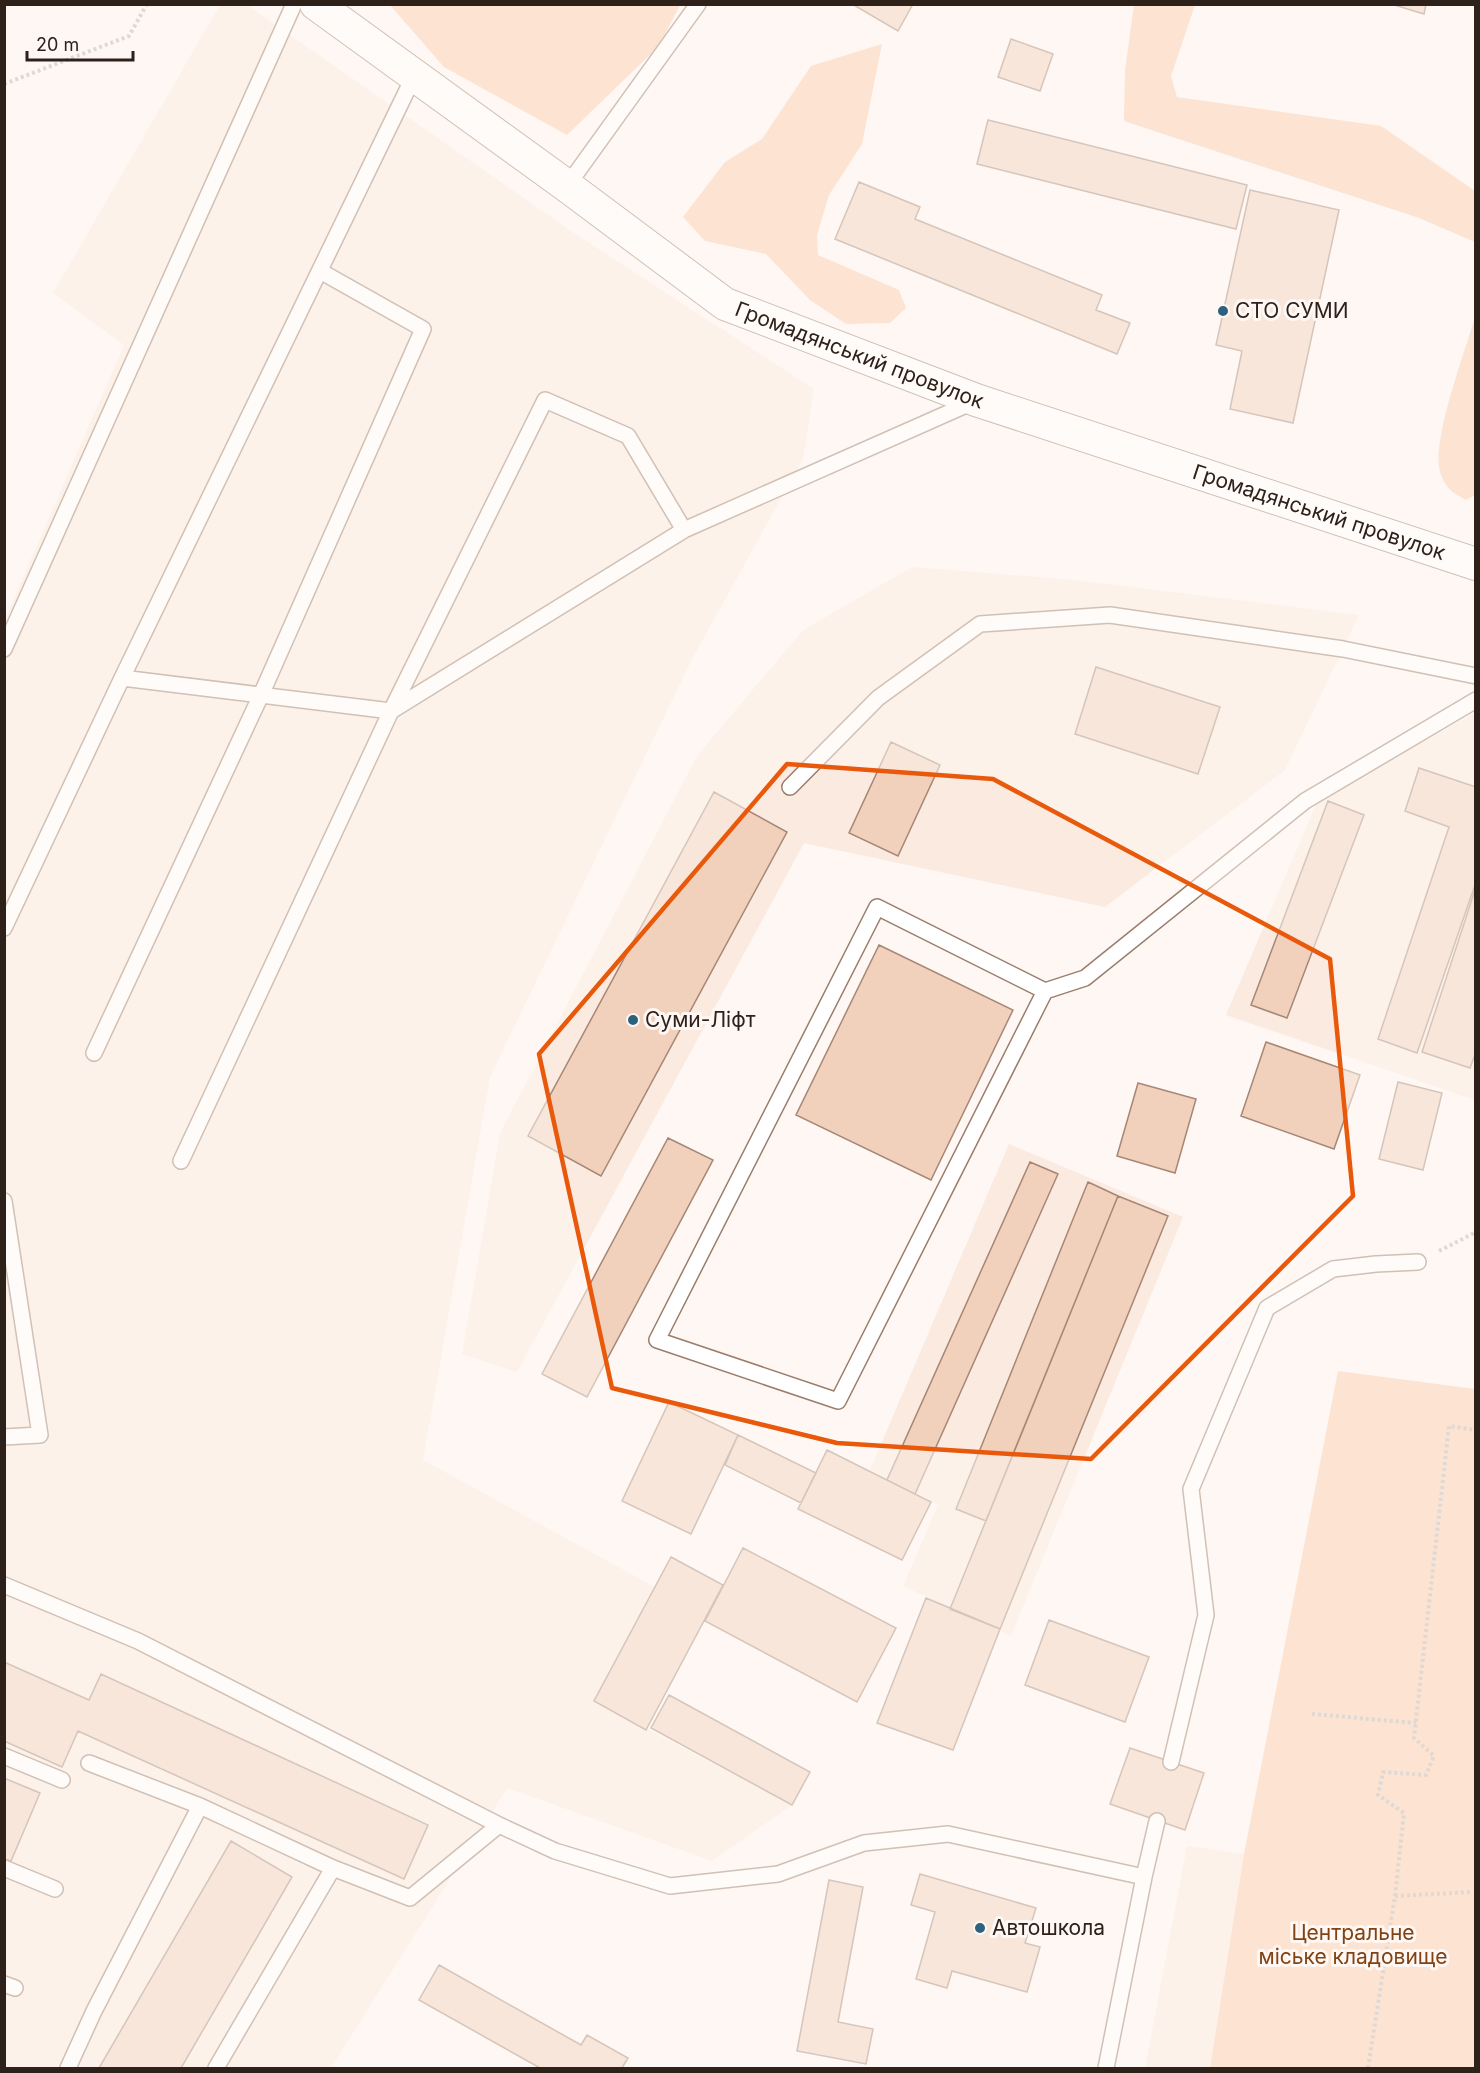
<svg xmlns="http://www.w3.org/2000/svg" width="1480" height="2073" font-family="Inter,sans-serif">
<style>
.built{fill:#fbeae0}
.green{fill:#fdc9a9}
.building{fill:#f1d0bc;stroke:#a68775;stroke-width:1.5}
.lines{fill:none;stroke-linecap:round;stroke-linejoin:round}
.lane-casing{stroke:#9b7d6b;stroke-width:18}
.street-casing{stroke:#9b7d6b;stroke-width:34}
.path{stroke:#bcb3ae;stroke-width:4;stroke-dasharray:3 3;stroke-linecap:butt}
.lane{stroke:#fff;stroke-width:15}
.street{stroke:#fff;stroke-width:32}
.marked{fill:none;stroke:#e8590c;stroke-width:4.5;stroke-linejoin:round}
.poi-dot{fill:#2c627d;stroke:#fef7f3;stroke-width:2}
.labels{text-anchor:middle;stroke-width:6;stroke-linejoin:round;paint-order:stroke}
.poi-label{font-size:21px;fill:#2e211a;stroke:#fef7f3;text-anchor:start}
.street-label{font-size:21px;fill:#2e211a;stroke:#fef7f3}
.park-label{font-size:21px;fill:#814314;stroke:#fef7f3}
</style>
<rect width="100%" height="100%" fill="#fef7f3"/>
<path class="built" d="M220 5H247L577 235 814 389 803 459 692 659 490 1077 423 1460 655 1587 594 1701 792 1805 712 1861 507 1788 331 2068H5V619L124 345 53 293Z
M912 567 1074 580 1359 615 1285 770 1105 907 804 843 517 1372 462 1354 500 1133 697 756 803 630Z
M1475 713V1100L1226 1015 1318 800Z
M1009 1144 1183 1217 1011 1636 903 1586 938 1505 870 1470Z
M1187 1846 1244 1854 1210 2068H1145Z"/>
<path class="green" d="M390 5H680L659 46 567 135 444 67Z
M1134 5H1195L1171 76 1177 97 1381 126 1475 191V242L1419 218 1124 121 1125 70Z
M882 44 862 144 829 195 817 235 818 255 899 290 906 308 890 323 846 324 810 300 766 254 705 241 683 217 725 162 762 139 811 66Z
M1475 317V495L1466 500C1453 493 1446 489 1441 475 1429 446 1466 349 1475 317Z
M1338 1371 1475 1389V2068H1210L1244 1854Z"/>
<path class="building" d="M852 4H913L898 31Z
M1391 4H1426L1424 14Z
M1011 39 1053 54 1040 91 998 77Z
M988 120 1247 185 1236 229 977 164Z
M859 182 920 207 915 219 1102 295 1096 310 1130 323 1117 354 835 239Z
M1250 190 1339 210 1293 423 1230 409 1242 351 1216 345Z
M1096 667 1220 707 1198 774 1075 734Z
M891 742 940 765 898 856 849 833Z
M1419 768 1476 787V882L1417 1053 1378 1039 1449 827 1405 811Z
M714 792 787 832 601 1176 528 1136Z
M1328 801 1364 815 1287 1018 1251 1005Z
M1476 887V1052L1470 1068 1422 1052Z
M879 945 1013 1010 931 1180 796 1115Z
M1266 1042 1360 1075 1334 1149 1241 1116Z
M1398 1082 1442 1093 1423 1170 1379 1159Z
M1138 1083 1196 1099 1175 1173 1117 1156Z
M668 1138 713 1160 587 1397 542 1374Z
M1030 1162 1058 1174 915 1494 887 1480Z
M1088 1182 1118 1196 986 1521 956 1509Z
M1118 1196 1168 1216 1000 1629 950 1609Z
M669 1402 738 1435 691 1534 622 1501Z
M738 1435 816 1473 801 1503 725 1465Z
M827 1450 931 1502 902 1560 798 1509Z
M743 1548 896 1628 857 1702 705 1621Z
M671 1557 723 1585 646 1730 594 1701Z
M926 1598 1000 1629 953 1750 877 1723Z
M1049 1620 1149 1657 1125 1722 1025 1685Z
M4 1662 89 1700 101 1674 428 1825 404 1879 78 1731 62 1767 4 1741Z
M669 1695 810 1772 792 1805 651 1728Z
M1130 1748 1204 1773 1185 1830 1110 1804Z
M4 1778 40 1793 11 1861 4 1859Z
M231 1841 292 1877 181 2068H99Z
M920 1874 1036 1908 1025 1943 1040 1947 1027 1992 952 1971 947 1988 916 1979 935 1912 911 1905Z
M829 1880 863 1887 838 2022 873 2029 866 2064 797 2051Z
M439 1965 581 2045 587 2035 628 2058 622 2068H540L419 2000Z"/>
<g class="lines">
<defs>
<path id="lane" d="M567 186 698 4
M4 649 294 4
M122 678 391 711 684 530 973 402
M790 787 878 698 980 624 1110 615 1343 649 1476 676
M4 928 122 678 414 76
M1045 991 838 1401 657 1340 877 907 1045 991 1085 978 1305 801 1476 700
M94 1053 261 695 423 329 320 271
M181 1161 391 711 545 400 628 436 684 530
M4 1201 40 1435 4 1437
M4 1585 138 1641 499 1825 555 1851 670 1886 778 1874 864 1843 948 1834 1144 1877 1106 2068
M4 1756 62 1780
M1171 1762 1206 1615 1191 1489 1267 1308 1333 1269 1376 1264 1418 1262
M89 1763 200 1806 333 1868 410 1898 499 1825
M4 1868 55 1889
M1144 1877 1157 1821
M4 1984 15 1988
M68 2068 94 2011 200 1806
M216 2068 333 1868"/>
<g id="street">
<path id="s1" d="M316 4 567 186 725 304 976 400 1476 564"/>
</g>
</defs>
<use href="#lane" class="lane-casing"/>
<use href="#street" class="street-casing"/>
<path class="path" d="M4 84 129 36 147 4
M1439 1251 1476 1232
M1312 1714 1416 1723
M1395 1896 1473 1892
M1368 2068 1395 1896 1404 1813 1378 1795 1383 1772 1426 1775 1434 1756 1414 1738 1449 1426 1476 1430"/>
<use href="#lane" class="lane"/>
<use href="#street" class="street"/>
</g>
<path d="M0 0H1480V2073H0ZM787 764 993 779 1330 959 1353 1196 1091 1459 837 1443 612 1388 539 1054Z" fill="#fef7f3" fill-opacity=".55" fill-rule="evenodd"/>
<path class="marked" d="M787 764 993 779 1330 959 1353 1196 1091 1459 837 1443 612 1388 539 1054Z"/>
<g class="poi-dot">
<circle cx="1223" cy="311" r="6"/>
<circle cx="633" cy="1020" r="6"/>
<circle cx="980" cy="1928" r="6"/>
</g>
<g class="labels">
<g class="poi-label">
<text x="1235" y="318">СТО СУМИ</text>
<text x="645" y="1027">Суми-Ліфт</text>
<text x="992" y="1935">Автошкола</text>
</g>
<g class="street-label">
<text dy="7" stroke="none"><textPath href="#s1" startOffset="651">Громадянський провулок</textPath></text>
<text dy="7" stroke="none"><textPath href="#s1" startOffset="1137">Громадянський провулок</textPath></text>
</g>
<g class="park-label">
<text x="1353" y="1940">Центральне<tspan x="1353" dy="24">міське кладовище</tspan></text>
</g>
</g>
<rect width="1480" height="2073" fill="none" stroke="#2e211a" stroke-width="12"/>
<path d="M27 51v9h106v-9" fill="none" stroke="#2e211a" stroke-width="3"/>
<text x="36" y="51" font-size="18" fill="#2e211a" stroke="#fef7f3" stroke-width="4.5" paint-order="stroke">20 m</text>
</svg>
